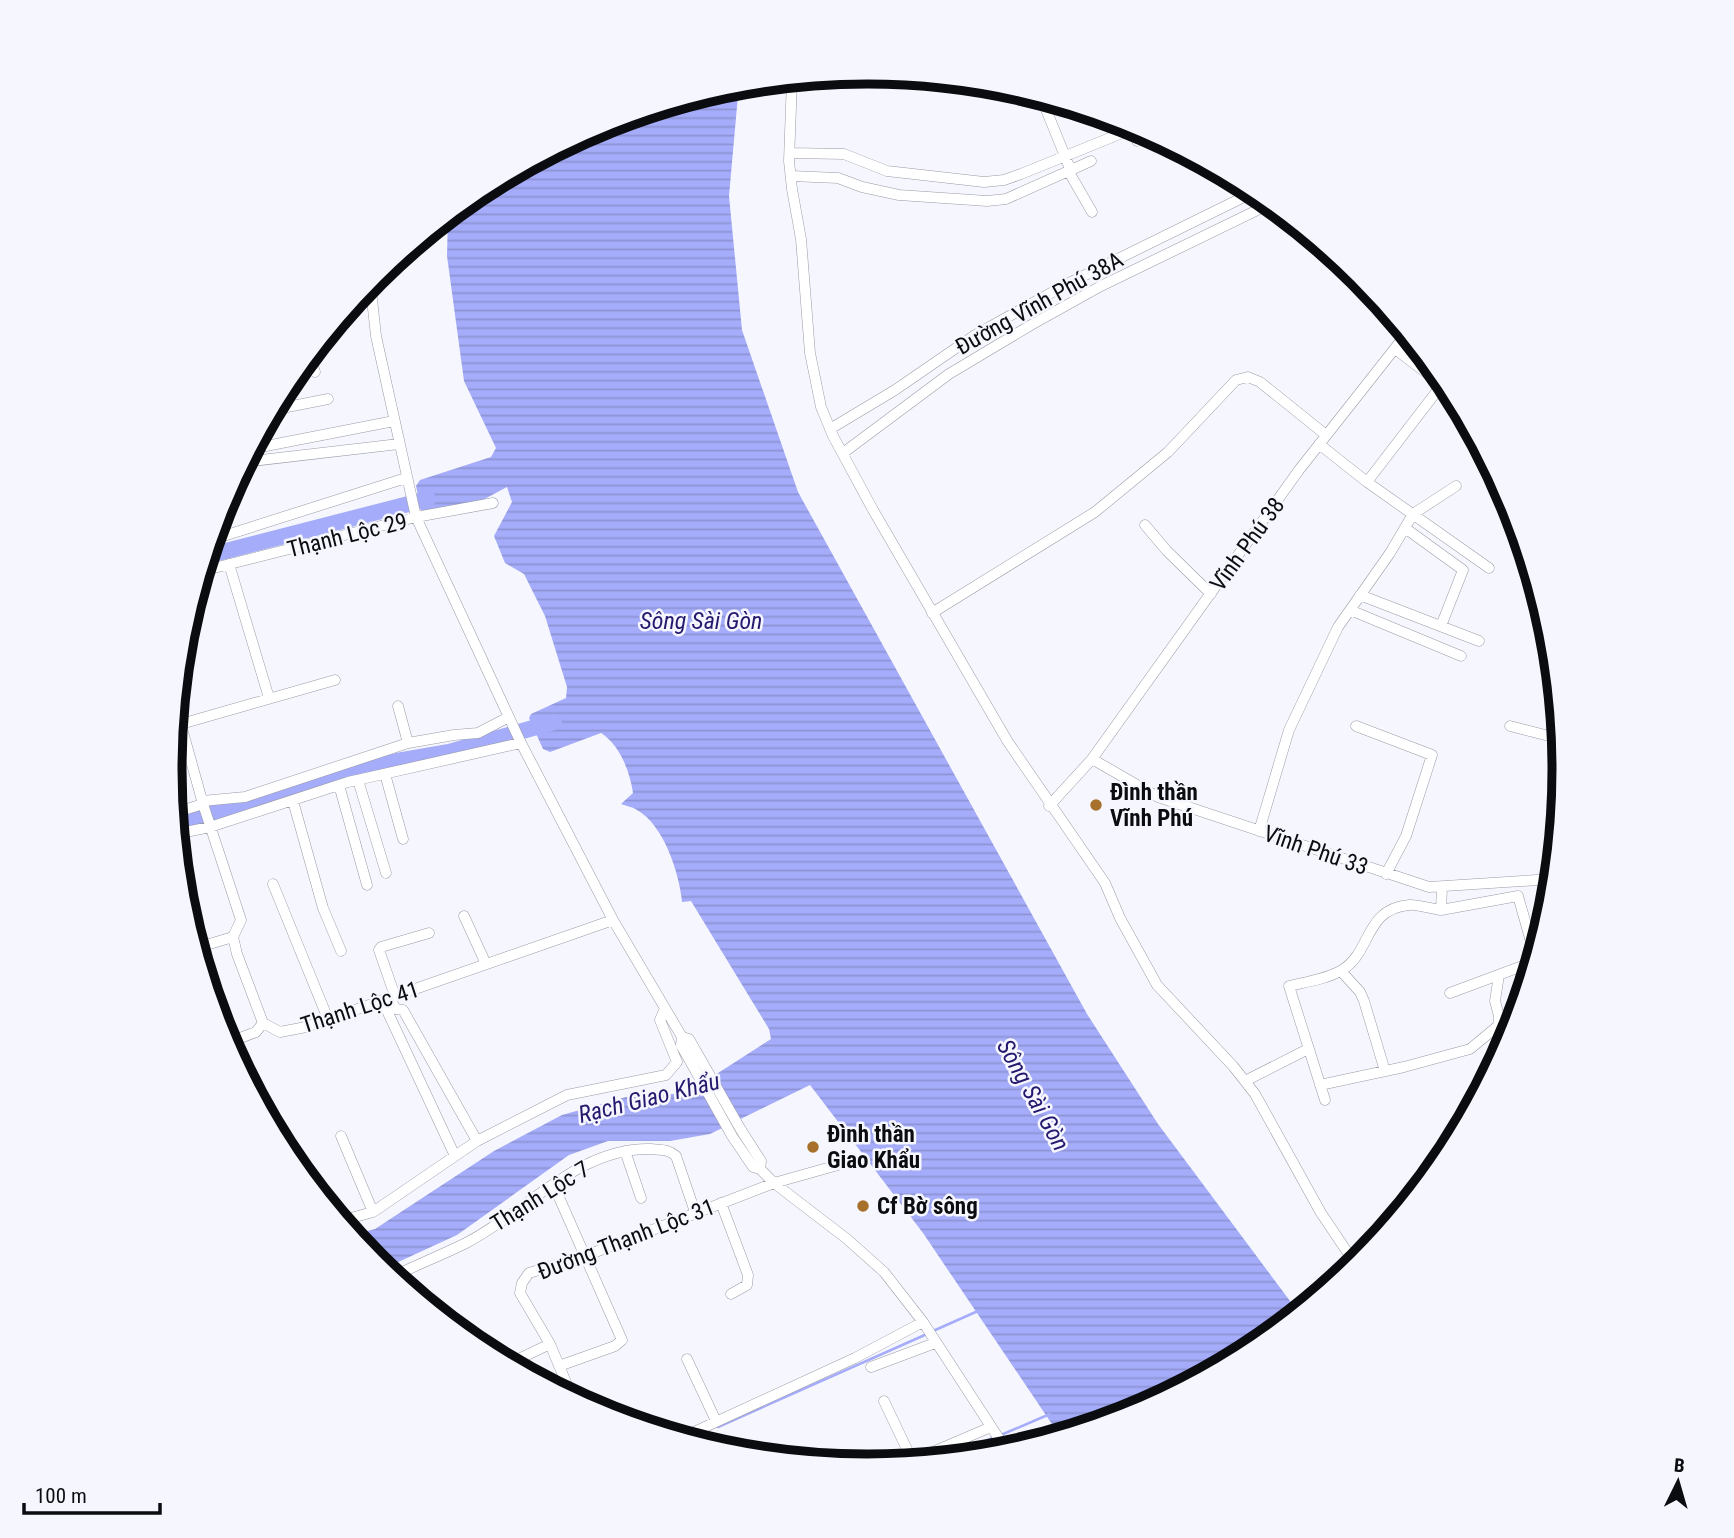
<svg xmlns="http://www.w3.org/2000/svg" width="1734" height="1538" font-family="'Roboto Condensed',sans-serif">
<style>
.water{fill:url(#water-rules)}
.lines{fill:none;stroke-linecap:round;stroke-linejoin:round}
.stream{stroke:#a5acf9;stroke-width:2.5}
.river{stroke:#a5acf9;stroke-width:16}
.minor-casing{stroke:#999ba6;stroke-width:11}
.minor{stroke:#fff;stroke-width:10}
.poi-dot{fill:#a7712c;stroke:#f6f7fe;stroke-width:2.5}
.labels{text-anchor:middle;stroke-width:5;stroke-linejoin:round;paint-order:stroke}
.street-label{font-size:23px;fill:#0b0c10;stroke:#f6f7fe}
.poi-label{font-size:23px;font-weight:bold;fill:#0b0c10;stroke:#f6f7fe;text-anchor:start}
.water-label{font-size:24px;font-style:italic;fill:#24196f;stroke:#f6f7fe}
.rim{fill:none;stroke:#0b0c10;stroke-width:9}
</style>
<defs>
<pattern id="water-rules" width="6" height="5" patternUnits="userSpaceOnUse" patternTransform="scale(1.75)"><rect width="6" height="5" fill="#a5acf9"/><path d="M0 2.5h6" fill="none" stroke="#8d93d4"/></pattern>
</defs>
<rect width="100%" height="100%" fill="#f6f7fe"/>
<path class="water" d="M739 84 729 196 742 330 798 492 1087 1014 1158 1124 1293 1305 1296 1314 1254 1349 1133 1413 1060 1436 923 1233 810 1085 710 1134 670 1141H608L569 1155 457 1235 383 1269 352 1235 375 1229 494 1151 562 1115 626 1097 687 1093 771 1039 769 1029 691 901 682 902C679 873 664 825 637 810 633 807 626 806 621 804L633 793C630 772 620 745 601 733L550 752 543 749 529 718 531 714 566 698 567 687 545 616 524 574 505 563 494 536 512 502 507 487 477 503 428 513 421 510 416 486 420 480 491 457 496 448 464 381 447 256 448 215 480 189 601 125Z"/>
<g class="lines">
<path class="stream" d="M933 1331 978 1311
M718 1427 927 1334
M1001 1435 1050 1414
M944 1459 995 1437"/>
<path class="river" d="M206 556 428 499
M175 824 397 761 449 752 554 722"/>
<defs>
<path id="minor" d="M792 79 789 161 792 189 801 239 810 353 821 407 833 436 873 510 1008 742 1105 883 1120 918 1157 985 1233 1066 1255 1094 1321 1213 1356 1265
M1043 102 1071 171
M1137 141 1152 135
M790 153 844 154 887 171 984 182 1004 180 1021 174 1137 127
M1069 172 1092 212
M791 176 838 178 862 187 899 195 987 201 1006 199 1091 161
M370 281 376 336 416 517 521 743 613 920 682 1037 681 1045 699 1077 732 1136 753 1167 760 1169 774 1183 847 1239 884 1272 923 1322 1007 1451
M1395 349 1437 381V391L1367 482 1489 568
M309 355 315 372
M272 410 328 399
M830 429 895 390 975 335 1067 284 1256 191
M260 432 264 446
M1319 444 1367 482
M251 449 394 421
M843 453 949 374 1031 325 1101 286 1272 203
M244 462 399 444
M1145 525 1167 551 1211 594
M1405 528 1463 570 1441 626
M211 540 406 478
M229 564 269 698
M202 571 416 517 493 503
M1360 595 1479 641
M1350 610 1461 656
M932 613 1095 512 1168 452 1236 380 1248 377 1260 382 1326 435
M398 706 408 743 454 735 478 733 509 717
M176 707 203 804 241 920 233 937 237 954 263 1023 280 1032 306 1027 613 920
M181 724 335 680
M1356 726 1432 755 1406 836 1386 874
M1510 726 1561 739
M1092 759 1158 797 1429 887 1553 879
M385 774 403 839
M358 780 386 873
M339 785 367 885
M202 801 245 797 408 743
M293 801 323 908 341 951
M1049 806 1092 759 1299 470 1407 333
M174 813 203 804
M1259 831 1289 730 1338 627 1390 553 1413 514 1456 486
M176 834 210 827 348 782 521 743
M273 884 328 1019
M1441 910 1518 896 1535 956
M464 916 486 964
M196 948 233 937
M1341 971 1360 992 1364 1001 1385 1071
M1450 993 1533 962
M395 996 379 950 381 947 429 933
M389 998 396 1009 403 1010 477 1141
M382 1000 455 1156
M682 1037 689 1039 741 1130 761 1161 760 1169
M227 1043 256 1032 263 1023
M1245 1081 1308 1049
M1320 1085 1404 1067 1470 1049 1499 1025V1016L1495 1001 1499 975
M1325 1100 1289 986C1306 982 1327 979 1342 970 1372 952 1364 909 1409 905 1415 904 1433 909 1441 910L1442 887
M341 1136 373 1212
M625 1151 641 1198
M554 1186 622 1340 615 1346 559 1366
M721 1203 748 1275 747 1285 731 1294
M340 1221 373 1212 477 1141 567 1095 666 1075 677 1062 660 1020 665 1008
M392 1277C416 1265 442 1255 466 1243 527 1212 578 1147 651 1149 662 1150 668 1149 676 1156L695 1212
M687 1359 716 1421
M508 1364 550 1344
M871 1367 935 1343
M573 1399 550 1344 520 1293 522 1283 529 1273 585 1256 774 1183 845 1163
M884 1401 913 1462
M681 1438 855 1358 923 1322
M989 1454 1004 1447
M909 1462 991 1427"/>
</defs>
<use href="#minor" class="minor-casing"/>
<use href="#minor" class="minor"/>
</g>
<g class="poi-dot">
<circle cx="1096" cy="805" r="7"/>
<circle cx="813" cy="1147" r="7"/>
<circle cx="863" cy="1206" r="7"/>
</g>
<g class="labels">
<g class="street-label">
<text transform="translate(1039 303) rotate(-29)" y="8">Đường Vĩnh Phú 38A</text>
<text transform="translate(347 535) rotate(-14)" y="8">Thạnh Lộc 29</text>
<text transform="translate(1247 544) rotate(-54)" y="8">Vĩnh Phú 38</text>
<text transform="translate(1316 850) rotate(19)" y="8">Vĩnh Phú 33</text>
<text transform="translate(360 1007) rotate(-18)" y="8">Thạnh Lộc 41</text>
<text transform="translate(540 1196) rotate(-32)" y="8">Thạnh Lộc 7</text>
<text transform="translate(626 1239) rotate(-21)" y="8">Đường Thạnh Lộc 31</text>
</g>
<g class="poi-label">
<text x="1110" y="800">Đình thần<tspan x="1110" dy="26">Vĩnh Phú</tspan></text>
<text x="827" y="1142">Đình thần<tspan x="827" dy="26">Giao Khẩu</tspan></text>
<text x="877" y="1214">Cf Bờ sông</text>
</g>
<g class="water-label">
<text x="701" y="629">Sông Sài Gòn</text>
<text transform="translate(1033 1095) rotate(61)" y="8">Sông Sài Gòn</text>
<text transform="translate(649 1098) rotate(-14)" y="8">Rạch Giao Khẩu</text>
</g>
</g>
<path d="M0 0H1734V1538H0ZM182 769a685 685 0 1 1 1370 0a685 685 0 1 1-1370 0Z" fill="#f6f7fe" fill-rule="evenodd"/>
<path class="rim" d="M182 769a685 685 0 1 1 1370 0a685 685 0 1 1-1370 0Z"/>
<g transform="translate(1678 1482) rotate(5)" stroke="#f6f7fe" stroke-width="5" paint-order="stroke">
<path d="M0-5L12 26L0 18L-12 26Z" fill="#0b0c10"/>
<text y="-10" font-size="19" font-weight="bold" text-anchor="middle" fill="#0b0c10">B</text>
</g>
<path d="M24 1503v10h136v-10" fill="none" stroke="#0b0c10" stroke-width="3.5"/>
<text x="35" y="1503" font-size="21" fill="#0b0c10" stroke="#f6f7fe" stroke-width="5" paint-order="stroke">100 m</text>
</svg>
